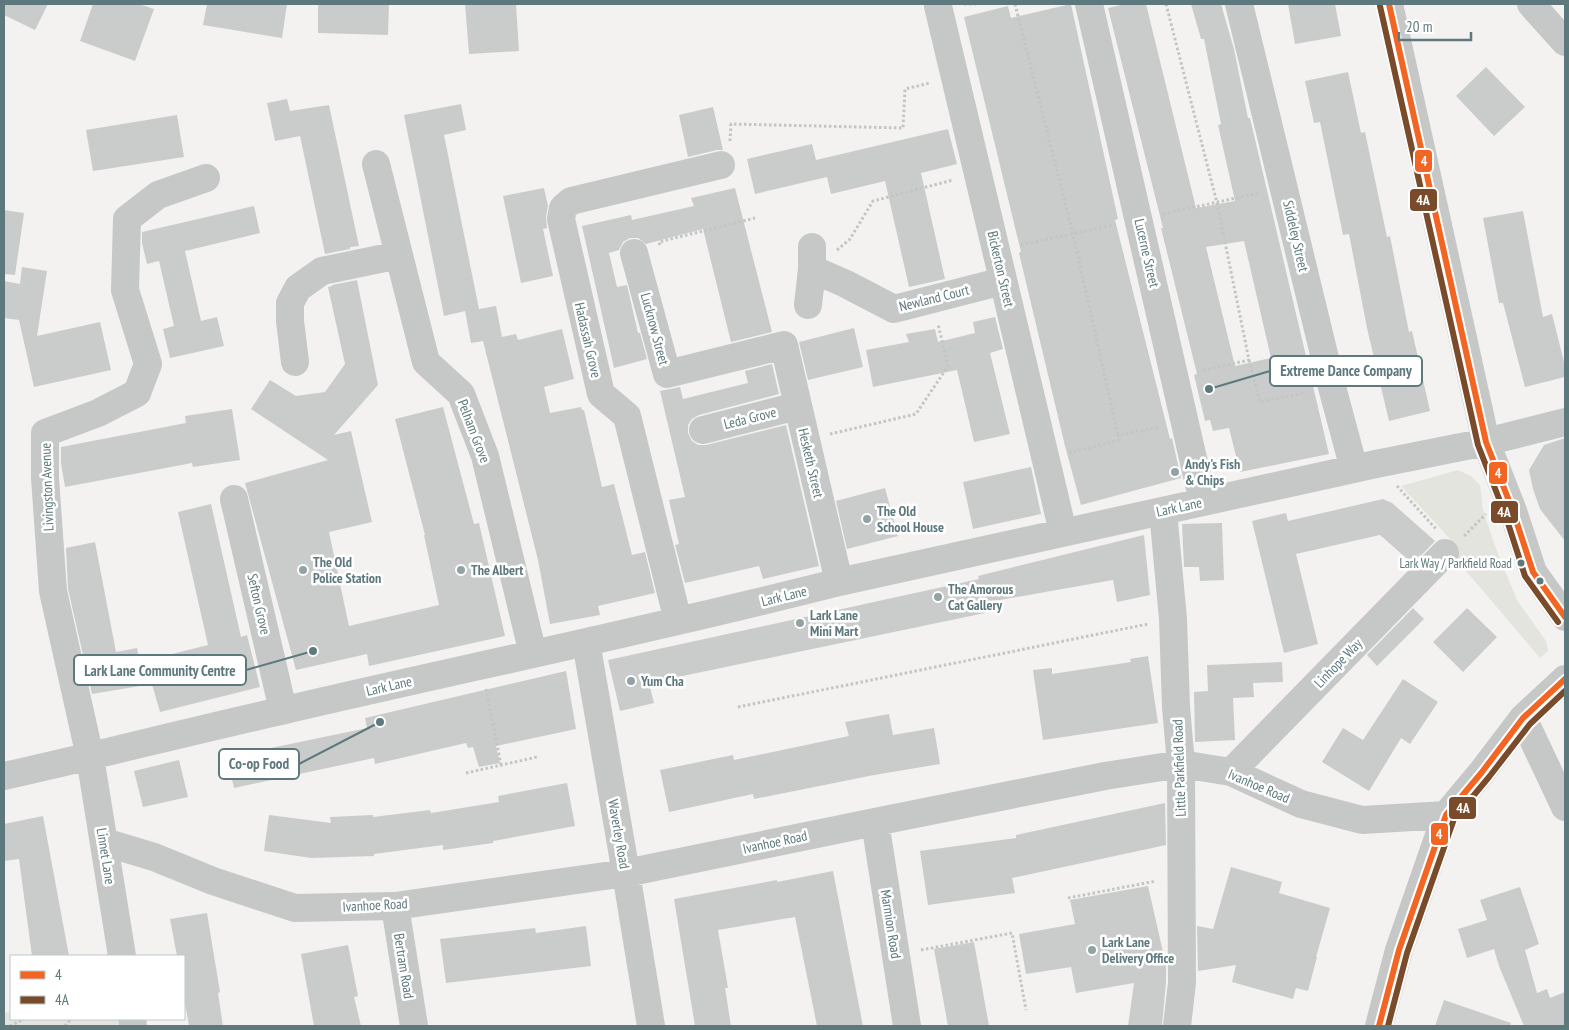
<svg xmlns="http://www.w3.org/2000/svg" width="1569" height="1030" font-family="'PT Sans Narrow',sans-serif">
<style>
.green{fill:#e2e4dd}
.building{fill:#cacccb;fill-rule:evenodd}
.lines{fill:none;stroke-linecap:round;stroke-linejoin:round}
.path{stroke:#c3c5c5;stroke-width:3;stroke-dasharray:2.5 2.5;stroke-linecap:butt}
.minor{stroke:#c5c8c7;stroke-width:28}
.bus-1-casing{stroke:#fff;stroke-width:10}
.bus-2-casing{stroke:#fff;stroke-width:10}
.bus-1{stroke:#f26522;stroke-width:6}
.bus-2{stroke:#7a4b2a;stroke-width:6}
.poi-dot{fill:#92a3a5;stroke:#fff;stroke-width:2}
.bus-dot{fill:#5d797d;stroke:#fff;stroke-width:2}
.labels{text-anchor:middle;stroke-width:5;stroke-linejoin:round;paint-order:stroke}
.bus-label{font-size:13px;fill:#5d797d;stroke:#fff;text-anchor:end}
.street-label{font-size:14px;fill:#5d797d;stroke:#fff}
.poi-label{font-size:14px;font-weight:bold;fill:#5d797d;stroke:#fff;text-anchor:start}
.leader{fill:none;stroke:#5d797d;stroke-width:2}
.callout-dot{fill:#5d797d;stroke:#fff;stroke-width:2}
.callout{fill:#fff;stroke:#5d797d;stroke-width:2}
.callout-label{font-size:15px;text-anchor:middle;font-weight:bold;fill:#5d797d}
.line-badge{stroke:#fff;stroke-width:2}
.badge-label{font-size:14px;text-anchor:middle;font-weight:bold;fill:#fff}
</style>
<rect width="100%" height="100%" fill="#f3f2f0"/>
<path class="green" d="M1458 470 1471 476 1480 485 1483 510 1496 549 1517 600 1546 641 1548 651 1540 658 1444 545 1451 540 1401 486Z
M11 1012V1019H117L118 1026H4V1013Z"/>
<path class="building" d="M4 4H48L35 30 4 15Z
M93 4H139L154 9 135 61 80 41Z
M207 4H287L282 38 203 25Z
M318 4H389L388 35 318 33Z
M465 4H516L519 51 469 54Z
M1071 4 1118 219 1115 220 1170 439 1172 438 1181 478 1081 505 1065 446 1019 253 1021 252 964 17 1008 6 1011 18Z
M1125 4H1146L1196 208 1235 201 1218 125 1221 124 1204 39H1201L1191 4H1221L1234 49 1248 118H1250L1329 454 1240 472 1229 428 1213 431 1210 420 1205 421 1194 375 1197 374 1161 228H1163L1108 8ZM1244 241 1271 358 1235 366 1206 247Z
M1288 4H1335L1341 36 1295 44Z
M1486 67 1525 107 1494 136 1456 96Z
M1348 72 1361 133 1365 132 1387 237 1390 236 1409 332 1412 331 1430 411 1389 421 1367 328 1349 234 1343 235 1320 122 1314 123 1305 81Z
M287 99 290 111 329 105 359 246 350 247V249L325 254 300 136 275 141 267 103Z
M461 104 466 130 444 135 479 309 496 306 502 337 516 334 518 340 562 329 574 379 544 387 550 413 581 407 582 410H584L602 487 614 484 632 555 645 552 655 593 598 606 600 615 550 624 538 560 483 341 471 343 465 311 444 316 404 115Z
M713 107 723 150H717L688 157 679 115Z
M177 115 184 157 93 171 86 130Z
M948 129 957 164 921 173 945 279 909 287 885 181 831 194 827 177 755 194 747 159 812 144 816 160Z
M544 188 548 206 546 217 547 228 543 229 553 276 521 283 503 196Z
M735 188 772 332 731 342 703 229 646 244 638 238H630L623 242 619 250 609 253 617 287 627 285 638 333H640L647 359 614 368 582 226 631 215 632 220 694 206 691 198Z
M254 206 260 233 185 251 201 321 217 317 224 346 170 358 163 329 174 326 159 261 147 264 142 243V232Z
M4 210 24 213 15 275 4 274Z
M1523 211 1543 317 1552 314 1565 366V377L1525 387 1503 303H1499L1483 218Z
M22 267 47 271 37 336 100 322 111 370 34 387 19 320 4 318V281L20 284Z
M357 280 378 385 334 435 351 431 372 522 329 532 349 626 439 605 424 535H425L395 419 443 407 474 524 479 523 505 636 369 666 367 654 296 670 245 483 328 460 251 409 270 380 296 396 325 392 345 364 328 287 332 286V285Z
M995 317 1003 349 990 353 1010 434 974 442 957 370 873 387 866 350 909 342 906 334 935 329 938 342 975 333 973 322Z
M854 328 863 367 808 380 799 342Z
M772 364 779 394 699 415 692 419 688 425V433L692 441 698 445H706L786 425 819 566 763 579 759 566 685 583 675 545 679 544 669 500 685 497 660 391 680 387 683 399 748 383 745 371Z
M232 409 240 460 193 467 192 463 65 487 61 463V447L186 423 185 416Z
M1565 438V541L1540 509 1533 489 1529 470 1544 445Z
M1031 467 1041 514 973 529 963 482Z
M885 488 898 536 847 549 836 501Z
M1383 499 1392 503 1435 541 1413 564 1380 535 1296 554 1318 644 1284 653 1252 521 1286 513 1288 521Z
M211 504 241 637 247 635 260 687 160 712 152 684 92 694 68 589 66 548 95 542 116 652 137 648 140 662 208 645 178 512Z
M1222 523 1224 580 1200 581 1199 567H1184L1182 524Z
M1144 535 1150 595 1117 602 1113 580 983 603 985 613 649 683 654 703 620 711 608 660 979 579 978 576Z
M1413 608 1424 619 1377 666 1367 655Z
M1467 608 1497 637 1463 672 1433 642Z
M1148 656 1158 723 1043 740 1033 670 1052 668V674L1131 662 1130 659Z
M1282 662 1283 682 1253 683 1254 697 1233 698 1235 740 1195 742 1194 692 1208 691 1207 665Z
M566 671 576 729 496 746 500 763 479 767 473 747 468 748 466 743 375 764 374 758 234 788 227 757 367 728 365 718Z
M1403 679 1438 702 1410 744 1401 738 1369 791 1322 762 1343 728 1363 740Z
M889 714 893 735 934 728 940 764 874 775 754 799 753 794 669 812 660 770 733 755 734 760 849 736 845 722Z
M179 760 188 797 143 807 134 771Z
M567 783 575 826 493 841V843L443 850V845L374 854V856L311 858 264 851 269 815 331 823 330 817 373 815V817L430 810 431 813 499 802 498 796Z
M1165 803 1166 845 1012 878 1015 893 928 905 920 851 1016 838V835Z
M43 816 69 956H32L19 859 4 861V824Z
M1231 867 1282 882 1279 893 1330 908 1316 957H1317L1308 991 1296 988 1293 999 1232 982 1236 965 1198 971 1197 926 1213 929Z
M833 871 863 1026H817L795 917 718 930 728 988H725L731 1026H695L674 899 777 880V882Z
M1148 886 1166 965V982L1162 1026H1128L1134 983 1076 993 1071 967 1026 974 1019 934 1075 924 1070 900Z
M1520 887 1539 944 1525 950 1537 993 1547 989 1550 998 1565 992V1026H1524L1499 966 1494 949 1467 958 1458 929 1487 920 1480 900Z
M207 913 220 992 218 993 223 1026H189L184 998V956H177L170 919Z
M586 926 591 966 446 983 440 939 535 928 536 933Z
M974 942 989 1026H948L934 949Z
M348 945 358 996 354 997 361 1026H314L301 954Z
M1444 1000 1511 1023 1510 1026H1435Z"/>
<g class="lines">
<path class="path" d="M964 4H976
M1015 4 1073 234 1118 435
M1166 4 1217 203 1249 360 1200 371
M730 141 731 124 903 128 905 89 930 83
M1163 214 1259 193
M660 245 659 242 755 218
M1021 245 1113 225
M837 250 850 239 873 201 953 180
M1249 360 1260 402 1307 392
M830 434 916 414 948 366 938 324
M1069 453 1119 440 1118 435 1159 427
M1397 486 1436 529
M1464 536 1486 514
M486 689 501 765
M738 707 1148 624
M466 773 537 757
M1068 898 1156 881
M921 950 1012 933 1026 1010
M10 1026 24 1019
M65 1026 71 1019"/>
<path class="minor" d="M1089 4 1203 502
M1239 4 1332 387 1354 469
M1389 4 1486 442 1513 511 1533 572 1565 617
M1531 4 1565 42
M938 6 1063 532
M376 164 426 362 461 394 485 456 533 654
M634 253 667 374 784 345 839 582
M812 269 846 284 894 309 1003 281
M808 305 812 269V247
M295 362 290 321V303L298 288 322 271 399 255
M703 430 797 406
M234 499 283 710
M1163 511 1173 619 1176 707 1181 764 1182 983 1177 1026
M678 621 627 416 601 394 561 219 563 208 571 201 721 165
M586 642 626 873 651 1026
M1523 718 1565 807
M1231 772 1445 553
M4 776C98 755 191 731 285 710 469 667 655 629 839 582L1376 464 1486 442 1565 422
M875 822 907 1026
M104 842 154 857 213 881 295 908 395 906 626 873 875 822 1105 776 1181 764 1231 772 1301 804 1362 820 1446 815
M395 906 414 1026
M122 956 90 757 53 591 45 478V433L98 413 137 393 148 364 125 290 127 219 158 195 206 178
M132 1019 133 1026
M1379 1026 1399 950 1446 815 1482 772 1523 718 1565 679"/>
<defs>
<path id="bus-1" d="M1389 4 1486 442 1513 511 1533 572 1565 617
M1379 1026 1399 950 1446 815 1482 772 1523 718 1565 679"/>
<path id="bus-2" d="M1380 6 1478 445 1505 514 1525 576 1558 622
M1388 1026 1407 953 1454 819 1489 777 1530 724 1565 691"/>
</defs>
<use href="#bus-1" class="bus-1-casing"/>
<use href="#bus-2" class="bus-2-casing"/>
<use href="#bus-1" class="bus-1"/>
<use href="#bus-2" class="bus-2"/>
</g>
<g class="poi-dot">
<circle cx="1175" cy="472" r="5"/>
<circle cx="867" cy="519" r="5"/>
<circle cx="303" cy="570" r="5"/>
<circle cx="461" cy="570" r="5"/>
<circle cx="938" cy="597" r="5"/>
<circle cx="800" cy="623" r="5"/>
<circle cx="631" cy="681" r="5"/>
<circle cx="1092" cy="950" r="5"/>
</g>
<g class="bus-dot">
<circle cx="1521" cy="563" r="4.5"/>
<circle cx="1540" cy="581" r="4.5"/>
</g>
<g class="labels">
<g class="bus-label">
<text x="1512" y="568">Lark Way / Parkfield Road</text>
</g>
<g class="street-label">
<text transform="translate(1296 236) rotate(77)" y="5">Siddeley Street</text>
<text transform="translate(1147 253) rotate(77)" y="5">Lucerne Street</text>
<text transform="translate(1001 269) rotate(77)" y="5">Bickerton Street</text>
<text transform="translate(934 298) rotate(-14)" y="5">Newland Court</text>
<text transform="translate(655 329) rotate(75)" y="5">Lucknow Street</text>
<text transform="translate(588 340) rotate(77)" y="5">Hadassah Grove</text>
<text transform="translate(750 418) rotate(-14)" y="5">Leda Grove</text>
<text transform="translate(474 431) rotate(69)" y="5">Pelham Grove</text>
<text transform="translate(811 463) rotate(77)" y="5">Hesketh Street</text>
<text transform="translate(47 487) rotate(-92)" y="5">Livingston Avenue</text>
<text transform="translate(1179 507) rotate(-12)" y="5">Lark Lane</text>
<text transform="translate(784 596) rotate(-14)" y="5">Lark Lane</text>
<text transform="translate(259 604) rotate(77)" y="5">Sefton Grove</text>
<text transform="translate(1338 663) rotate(-46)" y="5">Linhope Way</text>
<text transform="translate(389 686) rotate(-13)" y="5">Lark Lane</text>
<text transform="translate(1179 768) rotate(-92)" y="5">Little Parkfield Road</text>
<text transform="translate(1259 786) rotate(23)" y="5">Ivanhoe Road</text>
<text transform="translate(619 834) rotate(80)" y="5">Waverley Road</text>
<text transform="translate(775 842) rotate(-12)" y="5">Ivanhoe Road</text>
<text transform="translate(106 856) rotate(81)" y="5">Linnet Lane</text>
<text transform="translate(375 905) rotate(-3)" y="5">Ivanhoe Road</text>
<text transform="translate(891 924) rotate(81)" y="5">Marmion Road</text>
<text transform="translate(404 966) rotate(81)" y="5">Bertram Road</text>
</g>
<g class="poi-label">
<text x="1185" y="469">Andy's Fish<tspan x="1185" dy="16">&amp; Chips</tspan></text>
<text x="877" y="516">The Old<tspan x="877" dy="16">School House</tspan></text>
<text x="313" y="567">The Old<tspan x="313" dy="16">Police Station</tspan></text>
<text x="471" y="575">The Albert</text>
<text x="948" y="594">The Amorous<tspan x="948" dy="16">Cat Gallery</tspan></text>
<text x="810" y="620">Lark Lane<tspan x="810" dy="16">Mini Mart</tspan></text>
<text x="641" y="686">Yum Cha</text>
<text x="1102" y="947">Lark Lane<tspan x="1102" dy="16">Delivery Office</tspan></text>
</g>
</g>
<path class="leader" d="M1209 389L1270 371M313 651L246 670M380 722L299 764"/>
<g class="callout-dot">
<circle cx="1209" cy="389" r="5"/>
<circle cx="313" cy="651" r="5"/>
<circle cx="380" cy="722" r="5"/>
</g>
<g class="callout">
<rect x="1270" y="356" width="152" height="30" rx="5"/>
<rect x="74" y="655" width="172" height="30" rx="5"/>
<rect x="219" y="749" width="80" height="30" rx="5"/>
</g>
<g class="callout-label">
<text x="1346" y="376">Extreme Dance Company</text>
<text x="160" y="676">Lark Lane Community Centre</text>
<text x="259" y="769">Co-op Food</text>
</g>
<g class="line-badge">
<rect x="1414" y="149" width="19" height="24" rx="5" fill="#f26522"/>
<rect x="1409" y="188" width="29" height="24" rx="5" fill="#7a4b2a"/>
<rect x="1488" y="461" width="20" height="24" rx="5" fill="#f26522"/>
<rect x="1490" y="500" width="29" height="24" rx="5" fill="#7a4b2a"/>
<rect x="1448" y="796" width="29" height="24" rx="5" fill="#7a4b2a"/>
<rect x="1430" y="822" width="19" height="24" rx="5" fill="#f26522"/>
</g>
<g class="badge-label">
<text x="1424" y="166">4</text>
<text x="1423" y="205">4A</text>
<text x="1498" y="478">4</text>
<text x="1504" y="517">4A</text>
<text x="1463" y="813">4A</text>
<text x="1439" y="839">4</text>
</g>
<rect width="1569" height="1030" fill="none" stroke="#5d797d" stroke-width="10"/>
<rect x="10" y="955" width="175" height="65" fill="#ffffff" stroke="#bec9cb"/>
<rect x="20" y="971" width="25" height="8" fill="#f26522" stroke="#bec9cb"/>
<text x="55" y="980" font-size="15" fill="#5d797d">4</text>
<rect x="20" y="996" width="25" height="8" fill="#7a4b2a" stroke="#bec9cb"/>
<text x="55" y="1005" font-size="15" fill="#5d797d">4A</text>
<path d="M1399 32v8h72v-8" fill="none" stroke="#5d797d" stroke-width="2.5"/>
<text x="1406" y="32" font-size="15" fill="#5d797d" stroke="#ffffff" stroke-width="4" paint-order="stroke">20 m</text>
</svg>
